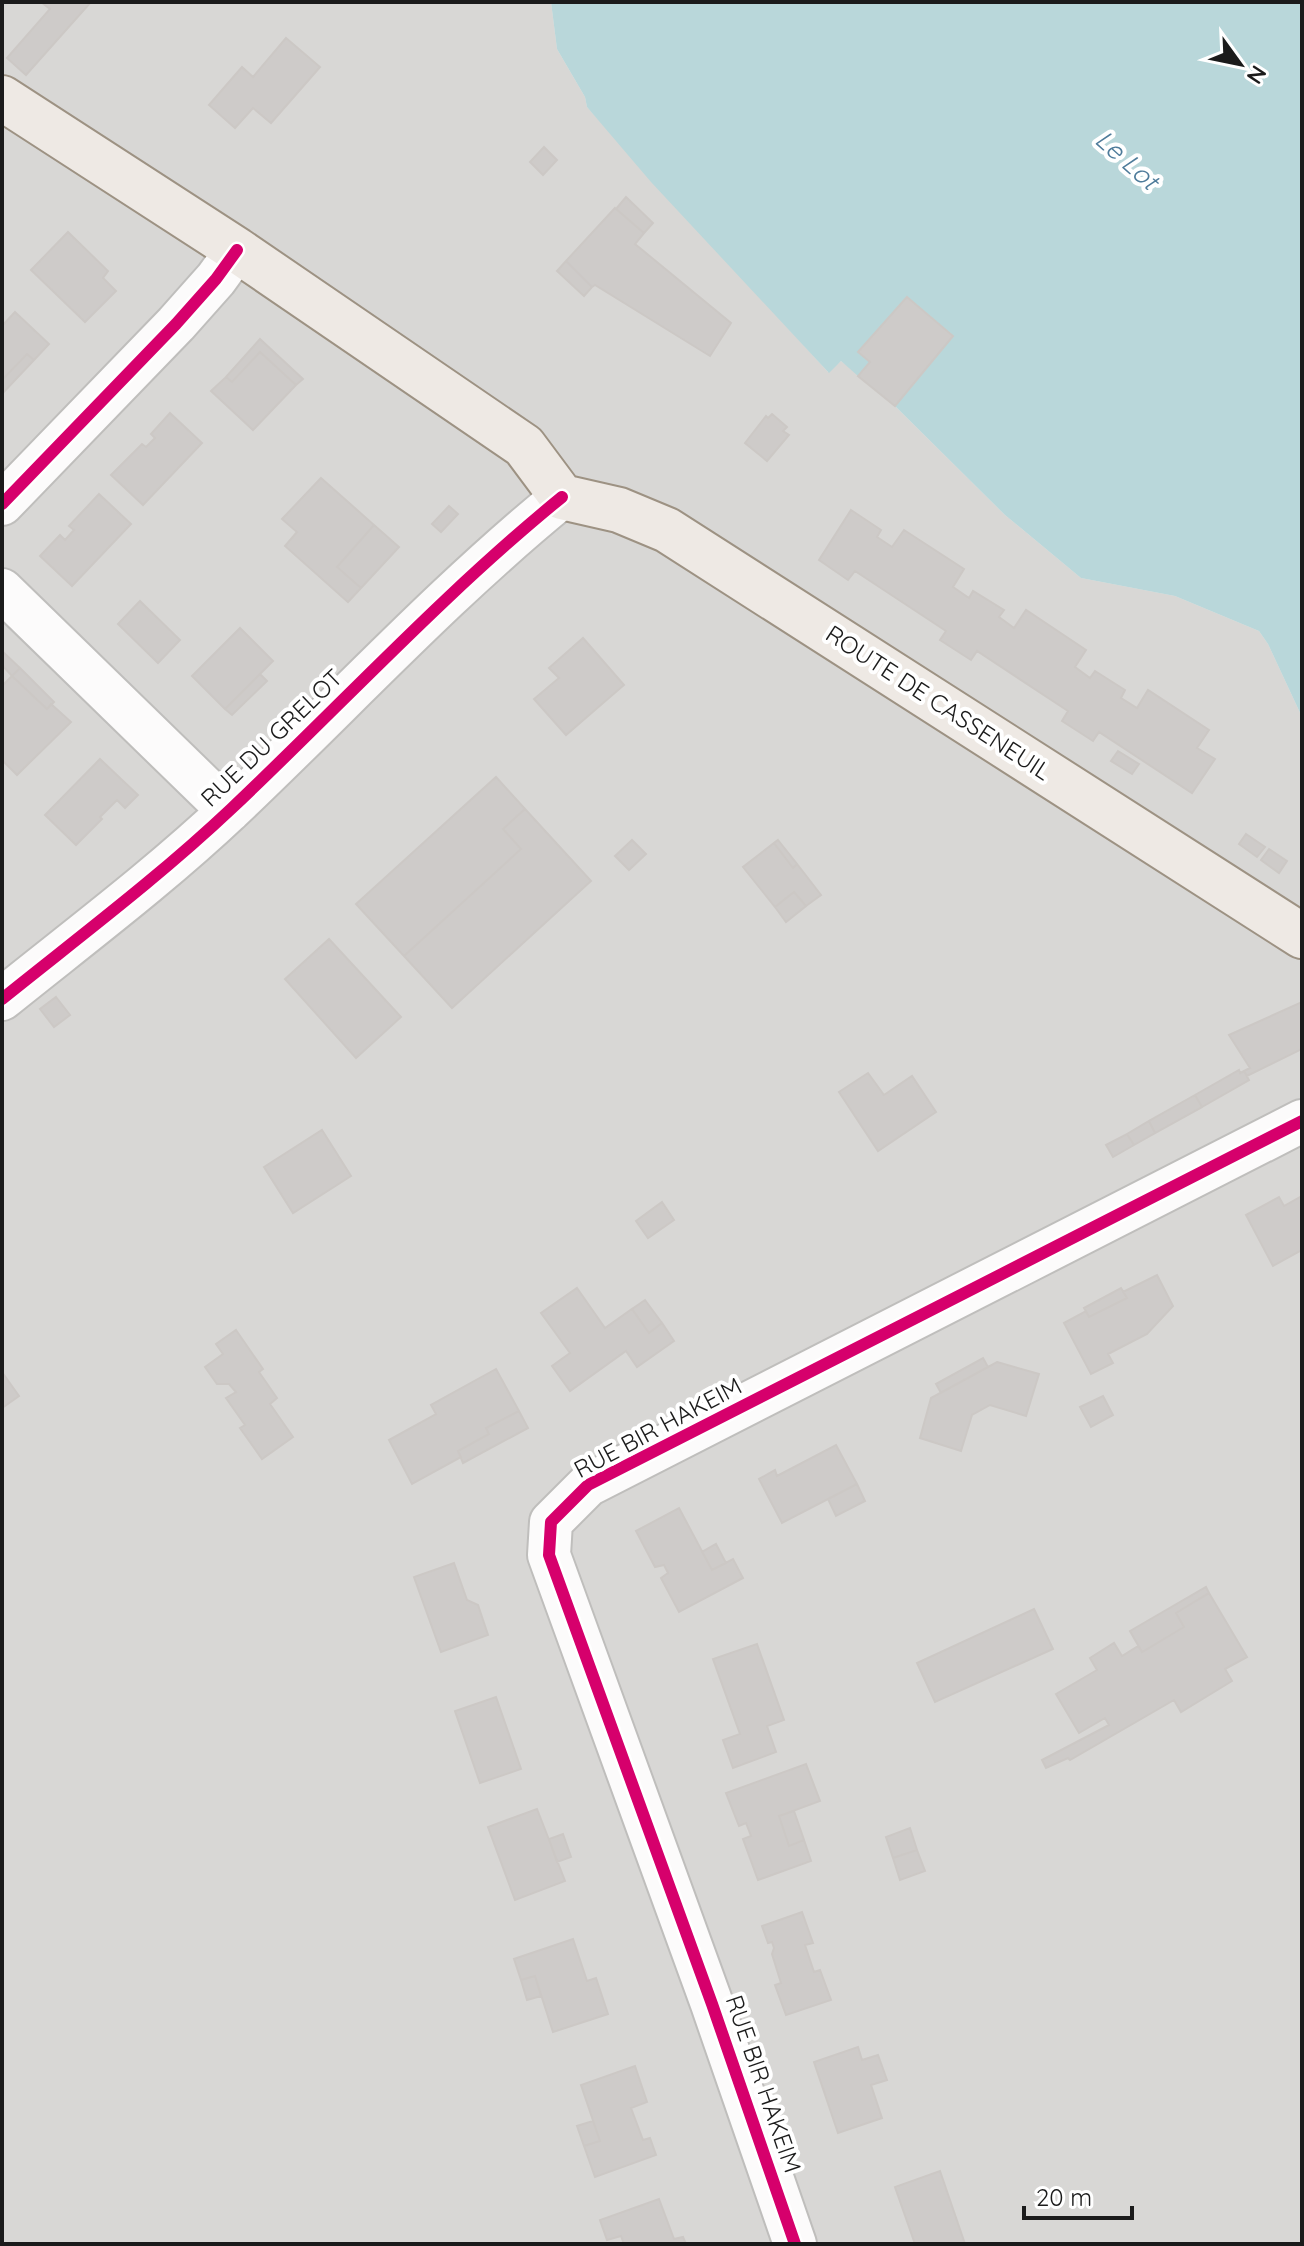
<svg xmlns="http://www.w3.org/2000/svg" width="1304" height="2246" font-family="Quicksand,sans-serif">
<style>
.residential{fill:#d8d7d5}
.water{fill:#b9d7da}
.building{fill:#cecbc9;stroke:#ccc8c5;stroke-width:2}
.lines{fill:none;stroke-linecap:round;stroke-linejoin:round}
.minor-casing{stroke:#bfbebc;stroke-width:46}
.major-casing{stroke:#9d9283;stroke-width:48}
.minor{stroke:#fcfbfb;stroke-width:42}
.major{stroke:#eee9e4;stroke-width:44}
.cycleway-casing{stroke:#fff;stroke-width:17}
.cycleway{stroke:#d6006c;stroke-width:12}
.labels{text-anchor:middle;stroke-width:8;stroke-linejoin:round;paint-order:stroke}
.street-label{font-size:24px;fill:#1b1b1b;stroke:#fff}
.water-label{font-size:26px;font-style:italic;fill:#4e7b9a;stroke:#fff}
</style>
<rect width="100%" height="100%" fill="#e9e7e4"/>
<path class="residential" d="M2 2H551L557 49 585 97 587 107 828 372 841 361 859 375 858 352 907 297 953 336 895 406 1005 515 1081 578 1175 596 1259 631 1268 644 1302 717V2244H2Z"/>
<path class="water" d="M551 2H1302V717L1268 644 1259 631 1175 596 1081 578 1005 515 895 406 953 336 907 298 859 352 870 362 858 376 841 361 829 373 651 182 587 107 585 97 557 49Z"/>
<path class="building" d="M41 2H91L26 75 7 58 50 9Z
M286 38 320 67 271 123 253 108 235 128 209 105 242 67 253 77Z
M544 147 557 160 543 175 530 162Z
M626 197 653 223 644 233 616 209Z
M615 208 644 233 635 244 731 323 710 356 595 285 592 287 566 261Z
M68 232 108 271 103 278 116 291 85 322 31 270Z
M566 261 592 287 584 296 557 271Z
M907 297 953 336 895 406 858 376 870 362 858 352Z
M15 312 49 344 34 360 27 354 2 380V326Z
M260 339 303 379 296 385 260 352 232 382 226 377Z
M260 352 296 385 253 430 211 391 226 377 232 382Z
M27 354 34 360 3 393 2 380Z
M170 413 202 443 143 505 111 475 142 444 146 447 155 438 151 434Z
M772 414 787 427 783 431 789 435 767 461 745 443 766 416 768 418Z
M321 478 374 525 337 567 361 588 348 602 285 546 297 532 282 519Z
M99 494 131 524 72 586 40 556 60 535 65 540 74 530 69 526Z
M449 506 458 514 441 532 432 524Z
M851 510 881 530 877 537 892 547 904 530 964 569 953 587 969 598 973 591 1004 610 999 617 1014 628 1026 610 1086 650 1075 667 1090 678 1095 671 1125 690 1121 698 1137 708 1148 690 1209 730 1197 748 1215 759 1192 793 1099 732 1093 741 1062 721 1068 711 977 651 971 660 940 640 946 631 855 571 848 580 819 560Z
M374 525 399 547 361 588 337 567Z
M140 601 180 640 158 663 118 624Z
M240 628 273 661 225 709 192 676Z
M583 638 624 685 566 735 534 699 559 678 549 668Z
M2 651 20 668 12 676 2 665Z
M20 668 54 702 47 709 12 676Z
M260 674 267 681 232 715 225 709Z
M12 676 47 709 51 704 71 722 17 775 2 760V686Z
M1118 751 1139 764 1132 774 1111 761Z
M100 759 138 795 125 808 117 800 100 817 102 819 76 845 45 815Z
M496 777 525 809 503 829 521 849 404 956 356 904Z
M525 809 591 881 452 1008 404 956 521 849 503 829Z
M1246 834 1265 847 1257 857 1239 844Z
M632 840 646 854 629 870 615 856Z
M778 840 797 864 793 868 774 843Z
M774 843 793 868 797 864 821 895 806 906 794 892 775 907 743 867Z
M1269 849 1287 861 1279 873 1261 860Z
M794 892 806 906 786 922 775 907Z
M329 939 401 1017 356 1058 285 979Z
M56 997 70 1015 54 1027 40 1009Z
M1302 1002V1049L1247 1076 1244 1071 1250 1068 1229 1035Z
M1239 1070 1240 1073 1244 1071 1249 1080 1202 1107 1195 1095Z
M868 1073 884 1095 912 1076 936 1112 878 1151 839 1092Z
M1195 1095 1202 1107 1155 1133 1149 1121Z
M1149 1121 1155 1133 1134 1145 1127 1134Z
M322 1130 351 1176 293 1213 264 1167Z
M1127 1134 1134 1145 1113 1157 1106 1145Z
M1302 1196V1250L1273 1266 1246 1215 1279 1197 1284 1206Z
M662 1202 674 1220 648 1238 636 1221Z
M1157 1275 1173 1306 1147 1334 1108 1354 1113 1363 1091 1374 1064 1323 1086 1311 1089 1317 1127 1298 1123 1292Z
M577 1288 605 1328 632 1309 649 1333 662 1323 674 1341 637 1367 626 1351 570 1391 552 1366 570 1353 541 1313Z
M1121 1288 1127 1298 1089 1317 1084 1308Z
M645 1300 662 1323 649 1333 632 1309Z
M236 1330 263 1369 259 1372 277 1398 270 1404 293 1437 262 1459 240 1428 245 1425 226 1398 236 1392 229 1384H217L205 1367 223 1354 216 1344Z
M983 1358 988 1367 941 1393 936 1384Z
M997 1362 1039 1374 1026 1416 990 1405 972 1415 961 1451 920 1438 931 1398Z
M496 1369 519 1411 486 1428 489 1434 458 1451 461 1457 412 1484 389 1440 436 1414 431 1405Z
M2 1372 19 1396 2 1408Z
M1103 1396 1113 1415 1091 1427 1080 1407Z
M519 1411 528 1428 463 1463 458 1451 489 1434 486 1428Z
M836 1445 857 1484 782 1523 759 1479 775 1470 777 1476Z
M857 1484 865 1501 836 1516 828 1499Z
M679 1508 712 1570 733 1559 743 1578 679 1612 661 1578 668 1573 664 1565 655 1567 636 1531Z
M716 1544 726 1563 712 1570 702 1552Z
M454 1563 467 1600 478 1605 488 1635 441 1652 414 1577Z
M1206 1587 1209 1593 1176 1613 1184 1627 1142 1652 1130 1631Z
M1209 1593 1247 1657 1225 1669 1232 1681 1181 1712 1174 1700 1070 1760 1068 1758 1046 1768 1042 1760 1109 1725 1105 1718 1079 1733 1056 1694 1097 1670 1090 1658 1114 1643 1122 1656 1138 1646 1142 1652 1184 1627 1176 1613Z
M1034 1609 1053 1649 935 1702 917 1663Z
M757 1644 784 1720 767 1726 776 1752 733 1768 723 1740 740 1734 713 1659Z
M496 1697 521 1769 480 1783 455 1711Z
M806 1764 820 1801 779 1816 789 1846 804 1840 811 1861 758 1880 743 1839 751 1836 746 1823 739 1826 726 1793Z
M537 1809 565 1881 515 1900 488 1827Z
M794 1811 804 1840 789 1846 779 1816Z
M910 1828 917 1850 893 1858 886 1837Z
M563 1834 571 1857 557 1862 549 1839Z
M917 1850 925 1871 900 1880 893 1858Z
M802 1912 813 1943 805 1945 814 1972 820 1970 831 2000 786 2015 775 1985 781 1983 772 1954 774 1948 772 1942 768 1943 762 1926Z
M573 1939 587 1981 596 1978 608 2014 553 2032 535 1976 521 1980 514 1959Z
M535 1976 541 1996 527 2000 521 1980Z
M858 2047 862 2060 878 2055 887 2080 871 2085 882 2118 838 2133 814 2062Z
M635 2066 647 2102 631 2108 643 2140 650 2138 656 2155 595 2177 584 2146 600 2141 581 2085Z
M593 2121 600 2141 584 2146 577 2126Z
M940 2171 965 2244H915L895 2187Z
M659 2199 674 2239 683 2237 686 2244H624L621 2236 607 2240 600 2220Z"/>
<g class="lines">
<defs>
<path id="minor" d="M2 504 176 324 216 279 237 250
M2 590 229 811
M2 999C79 937 159 877 231 809 341 705 444 593 562 497
M795 2244 712 2004 549 1555 551 1522 588 1485 1302 1121"/>
<path id="major" d="M2 98 237 250 524 446 562 497 619 510 667 530 1302 936"/>
</defs>
<use href="#minor" class="minor-casing"/>
<use href="#major" class="major-casing"/>
<use href="#minor" class="minor"/>
<use href="#major" class="major"/>
<defs>
<path id="cycleway" d="M2 504 176 324 216 279 237 250
M2 999C79 937 159 877 231 809 341 705 444 593 562 497
M795 2244 712 2004 549 1555 551 1522 588 1485 1302 1121"/>
</defs>
<use href="#cycleway" class="cycleway-casing"/>
<use href="#cycleway" class="cycleway"/>
</g>
<g class="labels">
<g class="street-label">
<text transform="translate(938 703) rotate(33)" y="8">ROUTE DE CASSENEUIL</text>
<text transform="translate(272 738) rotate(-44)" y="8">RUE DU GRELOT</text>
<text transform="translate(658 1428) rotate(-28)" y="8">RUE BIR HAKEIM</text>
<text transform="translate(763 2084) rotate(71)" y="8">RUE BIR HAKEIM</text>
</g>
<g class="water-label">
<text transform="translate(1127 160) rotate(42)" y="9">Le Lot</text>
</g>
</g>
<rect width="1304" height="2246" fill="none" stroke="#1b1b1b" stroke-width="8"/>
<g transform="translate(1240 64) rotate(123)" stroke="#ffffff" stroke-width="6" paint-order="stroke">
<path d="M0-6L14 30L0 20L-14 30Z" fill="#1b1b1b"/>
<text y="-12" font-size="22" font-weight="bold" text-anchor="middle" fill="#1b1b1b">N</text>
</g>
<path d="M1024 2206v12h108v-12" fill="none" stroke="#1b1b1b" stroke-width="4"/>
<text x="1036" y="2206" font-size="24" fill="#1b1b1b" stroke="#ffffff" stroke-width="6" paint-order="stroke">20 m</text>
</svg>
